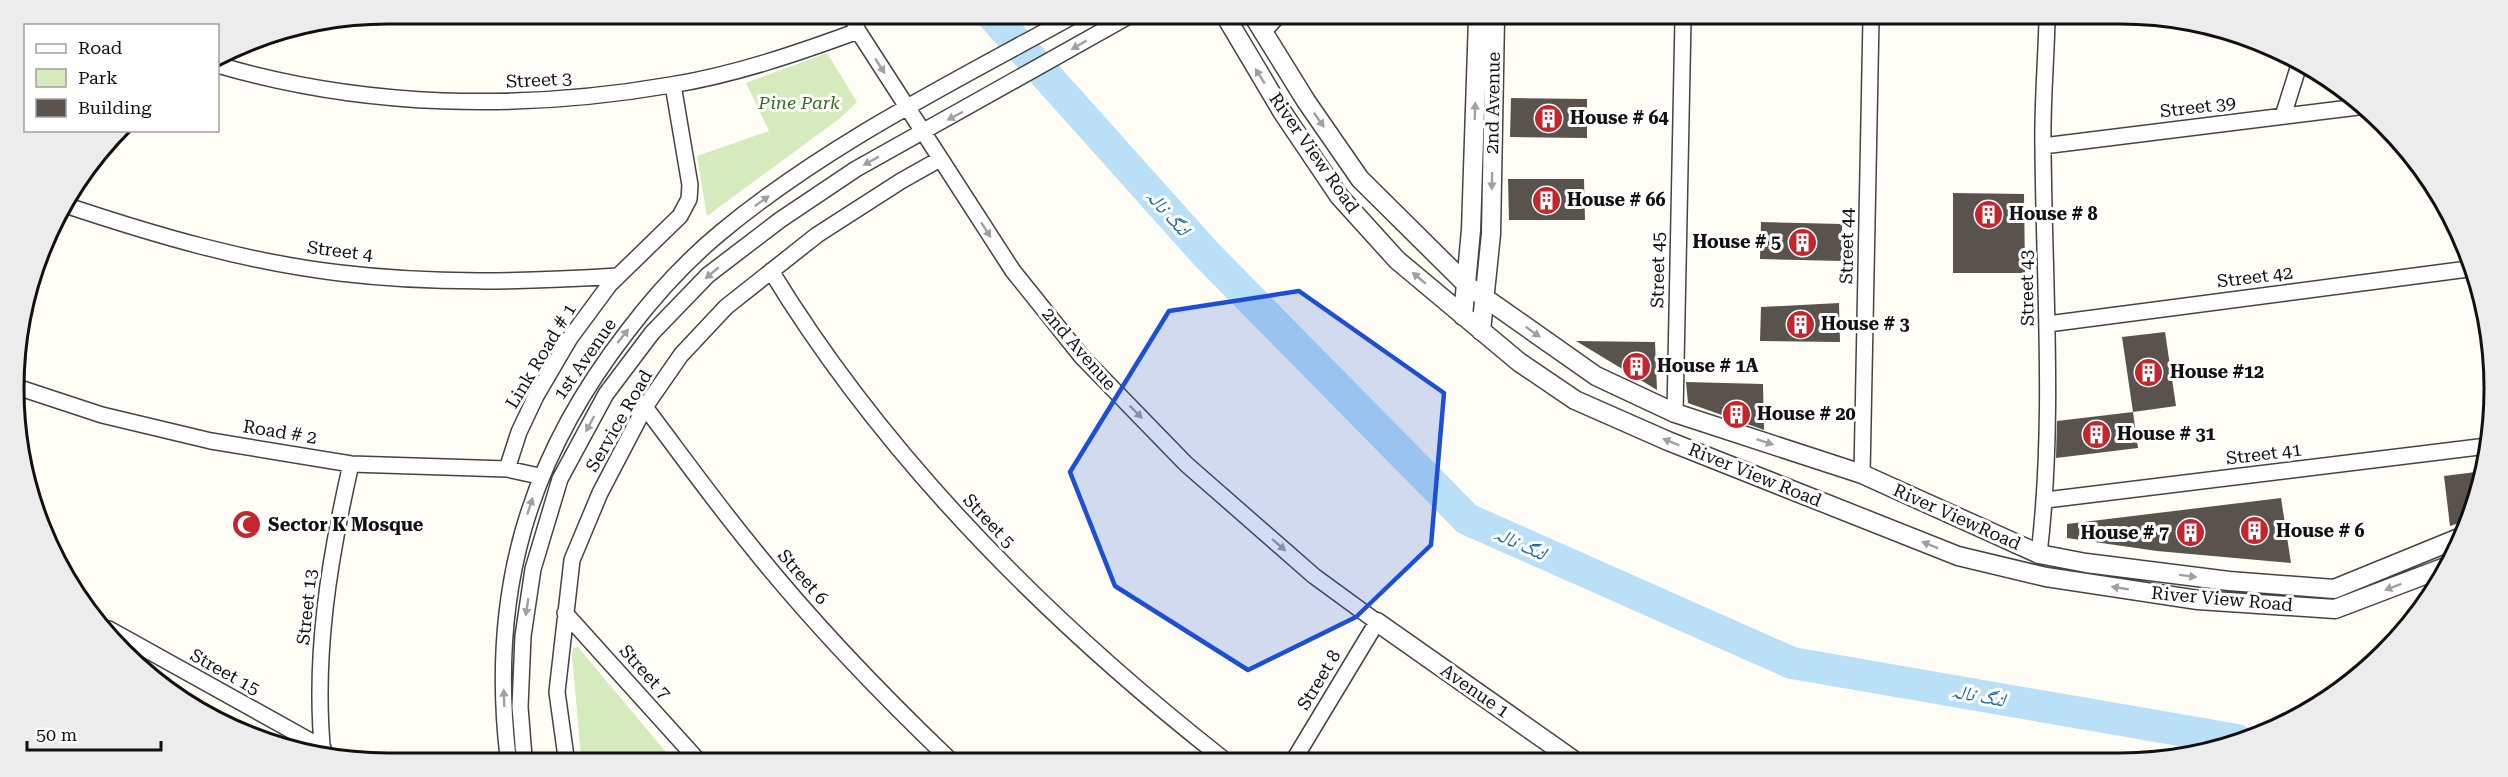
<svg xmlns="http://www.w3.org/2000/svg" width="2508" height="777" font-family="'Roboto Serif','Noto Naskh Arabic',serif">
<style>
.green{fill:#d5ebbd}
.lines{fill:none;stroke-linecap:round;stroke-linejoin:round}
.river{stroke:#b9e0f7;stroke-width:32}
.building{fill:#5a524d}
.minor-casing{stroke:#444;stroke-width:18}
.tertiary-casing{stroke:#444;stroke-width:21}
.minor{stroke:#fff;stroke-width:15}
.tertiary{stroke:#fff;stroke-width:18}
.oneway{fill:#a0a0a0}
.marked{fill:#1d4ed8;fill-opacity:0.2;stroke:#1d4ed8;stroke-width:4.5;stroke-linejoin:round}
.labels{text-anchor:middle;stroke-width:6;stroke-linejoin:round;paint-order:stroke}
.street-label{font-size:18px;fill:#111;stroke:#fff}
.park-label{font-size:18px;font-style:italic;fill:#2f6b1f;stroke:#fff}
.poi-label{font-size:18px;font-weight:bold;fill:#111;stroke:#fff;text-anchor:start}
.water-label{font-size:20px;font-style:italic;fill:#1768a6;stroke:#fff}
.rim{fill:none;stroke:#111;stroke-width:3}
</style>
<rect width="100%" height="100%" fill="#fffdf5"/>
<path class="green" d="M827 53 857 102 839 119 707 216 697 156 769 131 746 83Z
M578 647 670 757H581L572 654 573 648Z"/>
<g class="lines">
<path class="river" d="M993 16 1206 254 1467 519 1792 663 2237 740"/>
</g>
<path class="building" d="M1511 98 1587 99V138L1510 137Z
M1508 179H1584L1585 220H1509Z
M1953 193 2024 194 2025 273H1953Z
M1761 222 1842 224V261L1760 259Z
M1839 303 1840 342 1760 341 1761 307Z
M2165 332 2176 406 2133 412 2122 337Z
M1576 341 1655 342 1657 390Z
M1686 382 1763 384 1764 430 1688 403Z
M2133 412 2138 448 2056 458 2057 421Z
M2484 471 2465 521 2450 526 2444 476Z
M2281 498 2291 563 2157 551 2067 538V524Z"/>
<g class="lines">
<defs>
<path id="minor" d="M851 15 858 31 1013 271 1082 357 1186 464 1314 576 1377 622 1295 758
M1263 32 1277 17
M218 65C364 108 520 111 671 85 734 75 798 53 858 31
M2283 116 2299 65
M2043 146 2358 107
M65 205C155 235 246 262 340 273 432 284 525 282 618 276
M771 271C887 461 1048 621 1222 758
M2048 324 2468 269
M20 388 102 415 211 441 351 464 507 469 539 476
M645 407C679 452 712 498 747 541 808 618 877 690 948 758
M1675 413 1683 19
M507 469 519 432 536 396 570 338 610 284 680 216 689 199 690 185 673 85
M1862 474 1871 19
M2046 500 2487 446
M2039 554C2055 420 2044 283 2043 148 2042 106 2046 63 2047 20
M565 613 695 757
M109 629 323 748
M323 756C313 657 329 560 351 464
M508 757C489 594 527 461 627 332 655 295 685 262 720 233 827 144 952 83 1073 16
M524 757 520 707 523 636 533 569 560 479 606 394 652 333 708 275 780 220 856 169 1129 16
M566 757 557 692 572 560 600 493 645 407 681 355 726 307 817 235 901 181 940 159"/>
<path id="tertiary" d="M1226 17 1283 113 1339 196 1397 260 1519 362 1575 400 1668 441 1958 556 2046 577 2198 600 2335 609 2448 566
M1254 17 1306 101 1360 179 1468 286 1596 376 1675 413 1862 474 2039 554 2086 563 2229 581 2334 589 2459 538
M1463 316 1471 230 1478 18
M1481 331 1491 234 1495 18
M1377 622 1572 759"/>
</defs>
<use href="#minor" class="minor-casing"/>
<use href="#tertiary" class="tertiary-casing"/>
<use href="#minor" class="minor"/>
<use href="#tertiary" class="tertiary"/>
</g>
<defs><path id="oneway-solid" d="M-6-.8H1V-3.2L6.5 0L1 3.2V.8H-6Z" transform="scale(1.5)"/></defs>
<g class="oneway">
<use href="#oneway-solid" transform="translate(1079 45) rotate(150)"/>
<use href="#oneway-solid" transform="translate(880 66) rotate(57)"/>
<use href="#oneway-solid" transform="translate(1260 76) rotate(-122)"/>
<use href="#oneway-solid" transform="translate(1475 111) rotate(-88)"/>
<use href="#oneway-solid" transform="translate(955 116) rotate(152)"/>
<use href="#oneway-solid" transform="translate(1319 120) rotate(55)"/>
<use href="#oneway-solid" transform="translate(871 161) rotate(151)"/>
<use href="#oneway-solid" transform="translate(1492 181) rotate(91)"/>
<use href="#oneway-solid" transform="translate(762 201) rotate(-36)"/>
<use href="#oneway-solid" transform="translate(986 230) rotate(57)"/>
<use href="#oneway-solid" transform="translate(712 273) rotate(140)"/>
<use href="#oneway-solid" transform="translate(1419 278) rotate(-140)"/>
<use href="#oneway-solid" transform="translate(1533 332) rotate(35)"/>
<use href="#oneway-solid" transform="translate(623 336) rotate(-52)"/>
<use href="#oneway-solid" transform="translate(1136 412) rotate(45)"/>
<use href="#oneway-solid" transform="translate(590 424) rotate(118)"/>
<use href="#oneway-solid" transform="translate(1671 442) rotate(-158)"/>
<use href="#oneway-solid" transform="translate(1765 442) rotate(18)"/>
<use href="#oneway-solid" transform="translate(530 506) rotate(-72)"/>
<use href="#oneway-solid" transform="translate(1279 545) rotate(41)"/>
<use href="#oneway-solid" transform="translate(1930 545) rotate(-158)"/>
<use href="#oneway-solid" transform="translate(2188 576) rotate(7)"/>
<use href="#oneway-solid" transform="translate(2393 587) rotate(159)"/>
<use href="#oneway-solid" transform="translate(2120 588) rotate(-171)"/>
<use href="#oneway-solid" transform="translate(527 607) rotate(99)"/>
<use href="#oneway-solid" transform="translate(504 698) rotate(-92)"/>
</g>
<path class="marked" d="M1299 291 1444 393 1431 545 1356 617 1248 670 1115 586 1070 472 1169 311Z"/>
<defs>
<symbol id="building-disc" viewBox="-11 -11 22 22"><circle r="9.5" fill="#c4262e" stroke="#fff"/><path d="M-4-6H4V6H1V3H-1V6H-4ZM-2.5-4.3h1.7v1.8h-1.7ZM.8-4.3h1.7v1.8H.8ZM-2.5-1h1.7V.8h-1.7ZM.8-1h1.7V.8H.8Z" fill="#fff"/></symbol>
<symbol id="mosque-disc" viewBox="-11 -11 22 22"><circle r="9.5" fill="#c4262e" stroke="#fff"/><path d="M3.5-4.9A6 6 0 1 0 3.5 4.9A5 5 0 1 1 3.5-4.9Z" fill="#fff"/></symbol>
</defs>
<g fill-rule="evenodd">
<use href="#building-disc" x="1532" y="102" width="33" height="33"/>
<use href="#building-disc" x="1530" y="184" width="33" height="33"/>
<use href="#building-disc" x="1972" y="198" width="33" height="33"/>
<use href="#building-disc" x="1786" y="226" width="33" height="33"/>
<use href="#building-disc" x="1784" y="308" width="33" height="33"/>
<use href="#building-disc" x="1620" y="350" width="33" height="33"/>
<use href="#building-disc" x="2132" y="356" width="33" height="33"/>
<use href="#building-disc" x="1720" y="398" width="33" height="33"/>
<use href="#building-disc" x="2080" y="418" width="33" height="33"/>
<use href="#mosque-disc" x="230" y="508" width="33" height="33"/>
<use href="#building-disc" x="2238" y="514" width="33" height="33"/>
<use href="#building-disc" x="2174" y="516" width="33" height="33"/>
</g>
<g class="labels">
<g class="street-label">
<text transform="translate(539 80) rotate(-3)" y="6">Street 3</text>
<text transform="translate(1493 103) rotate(-89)" y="6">2nd Avenue</text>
<text transform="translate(2198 107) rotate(-7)" y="6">Street 39</text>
<text transform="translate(1314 153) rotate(55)" y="6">River View Road</text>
<text transform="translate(1847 246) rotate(-89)" y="6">Street 44</text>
<text transform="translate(340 251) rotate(7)" y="6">Street 4</text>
<text transform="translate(1658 270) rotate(-89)" y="6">Street 45</text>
<text transform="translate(2255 277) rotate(-7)" y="6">Street 42</text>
<text transform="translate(2027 288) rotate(-91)" y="6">Street 43</text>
<text transform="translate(1079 349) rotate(49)" y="6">2nd Avenue</text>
<text transform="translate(541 356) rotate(-59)" y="6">Link Road # 1</text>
<text transform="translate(585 359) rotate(-55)" y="6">1st Avenue</text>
<text transform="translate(619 421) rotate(-60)" y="6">Service Road</text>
<text transform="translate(280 432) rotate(9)" y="6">Road # 2</text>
<text transform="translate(2264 454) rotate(-7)" y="6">Street 41</text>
<text transform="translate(1755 475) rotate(22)" y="6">River View Road</text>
<text transform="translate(1957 517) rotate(24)" y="6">River ViewRoad</text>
<text transform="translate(989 521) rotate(47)" y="6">Street 5</text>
<text transform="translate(803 577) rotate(49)" y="6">Street 6</text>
<text transform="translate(2222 599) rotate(5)" y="6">River View Road</text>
<text transform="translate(307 607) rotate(-84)" y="6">Street 13</text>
<text transform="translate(225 672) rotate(29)" y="6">Street 15</text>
<text transform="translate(645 672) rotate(48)" y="6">Street 7</text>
<text transform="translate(1319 680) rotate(-59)" y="6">Street 8</text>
<text transform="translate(1475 691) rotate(35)" y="6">Avenue 1</text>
</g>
<g class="park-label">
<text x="799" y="109">Pine Park</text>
</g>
<g class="poi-label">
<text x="1570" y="124">House # 64</text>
<text x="1567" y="206">House # 66</text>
<text x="2009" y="220">House # 8</text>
<text x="1781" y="248" text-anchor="end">House # 5</text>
<text x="1821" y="330">House # 3</text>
<text x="1657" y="372">House # 1A</text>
<text x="2170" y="378">House #12</text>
<text x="1757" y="420">House # 20</text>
<text x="2117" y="440">House # 31</text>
<text x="268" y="531">Sector K Mosque</text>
<text x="2276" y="537">House # 6</text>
<text x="2169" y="539" text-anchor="end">House # 7</text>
</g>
<g class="water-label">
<text transform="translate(1168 212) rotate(48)" y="7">لنگ نالہ</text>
<text transform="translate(1520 543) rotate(24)" y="7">لنگ نالہ</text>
<text transform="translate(1978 695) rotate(10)" y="7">لنگ نالہ</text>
</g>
</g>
<path d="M0 0H2508V777H0ZM388 24H2120A364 364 0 0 1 2484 388V389A364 364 0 0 1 2120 753H388A364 364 0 0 1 24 389V388A364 364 0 0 1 388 24Z" fill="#ececec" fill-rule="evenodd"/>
<path class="rim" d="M388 24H2120A364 364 0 0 1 2484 388V389A364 364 0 0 1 2120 753H388A364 364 0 0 1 24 389V388A364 364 0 0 1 388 24Z"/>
<rect x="24" y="24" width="195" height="108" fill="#ffffff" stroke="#a0a0a0" stroke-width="1.5"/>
<rect x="36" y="44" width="30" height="9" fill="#ffffff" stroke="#a0a0a0" stroke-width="1.5"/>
<text x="78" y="54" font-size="18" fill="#111111">Road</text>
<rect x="36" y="69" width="30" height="18" fill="#d5ebbd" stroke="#a0a0a0" stroke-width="1.5"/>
<text x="78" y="84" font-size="18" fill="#111111">Park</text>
<rect x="36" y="99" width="30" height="18" fill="#5a524d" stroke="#a0a0a0" stroke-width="1.5"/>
<text x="78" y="114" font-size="18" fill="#111111">Building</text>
<path d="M27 741v9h134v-9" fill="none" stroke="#111111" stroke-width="3"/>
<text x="36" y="741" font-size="18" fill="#111111" stroke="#ffffff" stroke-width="4.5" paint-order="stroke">50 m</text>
</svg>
